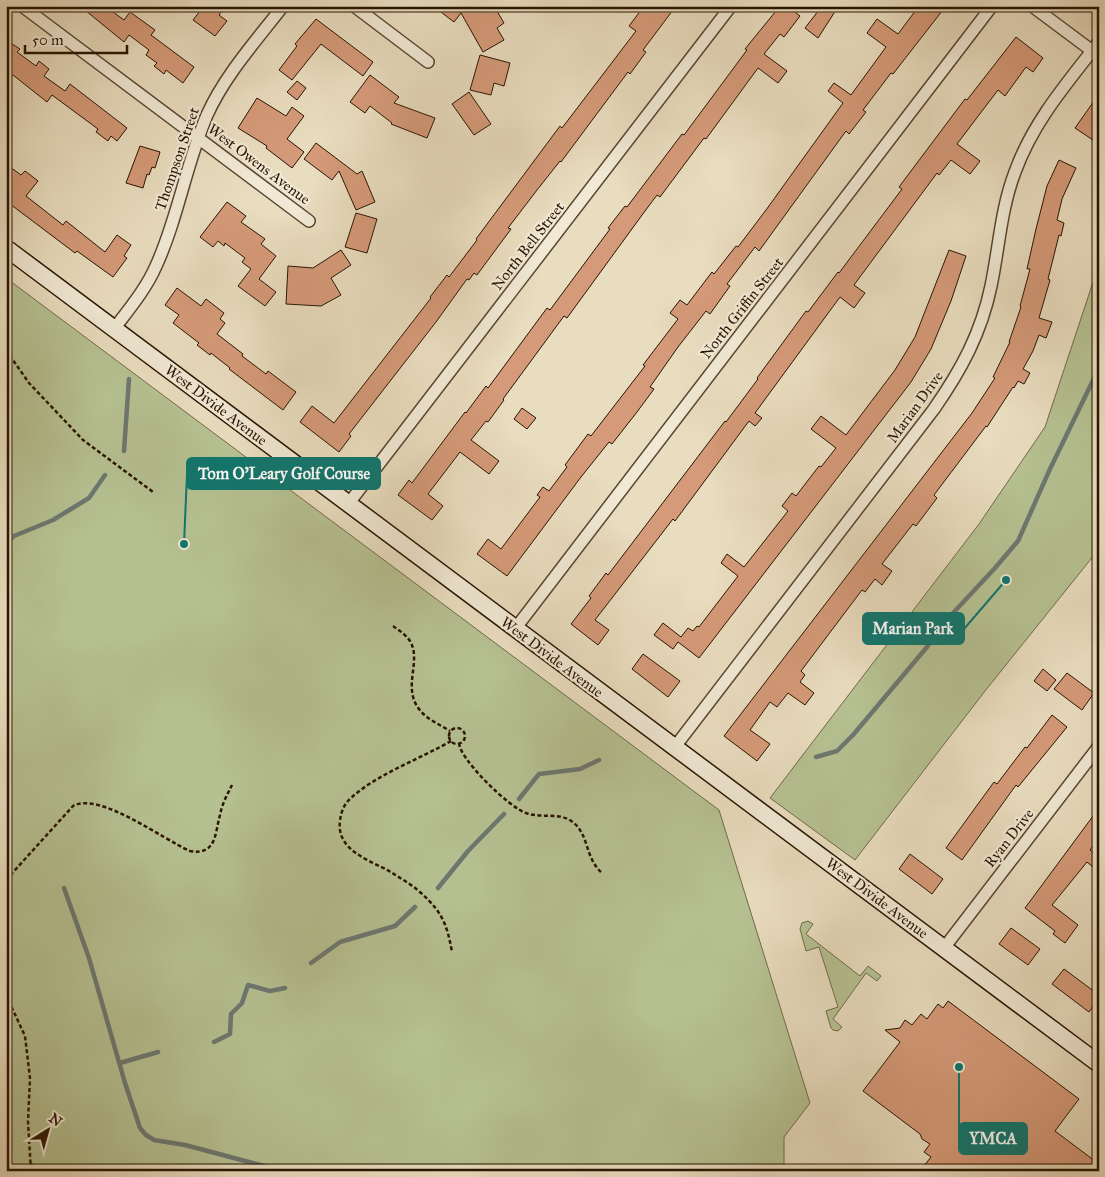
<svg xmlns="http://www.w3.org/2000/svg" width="1105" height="1177" font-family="'IM FELL Great Primer',serif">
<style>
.green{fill:#b6c192;stroke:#6f6a4a}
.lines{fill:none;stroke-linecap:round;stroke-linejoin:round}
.stream{stroke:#6c7871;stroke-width:4.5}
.building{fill:#d59a79;stroke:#281401}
.street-casing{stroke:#584630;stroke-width:14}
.secondary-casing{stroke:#281401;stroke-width:19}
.path{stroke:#281401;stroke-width:2.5;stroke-dasharray:4 2.5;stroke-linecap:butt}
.street{stroke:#f1e9d5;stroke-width:11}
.secondary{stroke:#f1e9d5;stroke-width:16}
.labels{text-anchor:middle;stroke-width:4.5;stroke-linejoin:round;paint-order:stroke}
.street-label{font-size:15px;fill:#281401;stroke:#f1e9d5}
.leader{fill:none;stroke:#0f766e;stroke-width:2}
.callout-dot{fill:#0f766e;stroke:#f1e9d5;stroke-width:2}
.callout{fill:#0f766e;stroke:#0f766e;stroke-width:2}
.callout-label{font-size:16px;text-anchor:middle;font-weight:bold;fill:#fff}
</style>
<rect width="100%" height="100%" fill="#e9ddbf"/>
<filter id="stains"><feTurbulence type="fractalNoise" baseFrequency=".004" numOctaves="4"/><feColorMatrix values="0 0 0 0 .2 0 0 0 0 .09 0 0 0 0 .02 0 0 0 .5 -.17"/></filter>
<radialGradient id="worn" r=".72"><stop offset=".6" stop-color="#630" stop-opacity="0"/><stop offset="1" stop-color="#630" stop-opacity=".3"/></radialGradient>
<path class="green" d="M1099 264V549L985 691 855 860 770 798 979 524 1045 427Z
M6 278 719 810 810 1103 784 1137V1166L789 1171H6Z
M808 921 813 924 806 934 860 976 868 966 881 976 877 981 866 973 833 1019 842 1027 838 1031 833 1030 831 1028 826 1011 838 1007 819 947 806 951 800 929 802 923Z"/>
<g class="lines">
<path class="stream" d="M124 451 129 379
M6 543 14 536 53 520 89 498 105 475
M816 757 837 751 853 735 927 647 941 626 995 568 1018 541 1050 469 1099 368
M519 799 539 774 580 769 599 760
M64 888 89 958 125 1083 140 1128 146 1135 154 1140 185 1145 283 1171
M438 888 468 851 504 814
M311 963 340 942 395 926 415 907
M214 1042 230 1034 231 1014 242 1003 248 985 270 991 285 988
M120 1063 158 1052"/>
</g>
<path class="building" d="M80 6H105L124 20 130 12 155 30 151 35 194 67 183 83 166 70 164 74 154 66 157 63 146 55 149 50 129 35 124 42Z
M204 6H226L219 15 227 21 215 36 193 20Z
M433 6H494L504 23 497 28 504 40 483 52 461 13 454 22Z
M644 6H676L643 50 646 52 630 74 628 72 561 162 560 161 537 190 508 228 511 229 477 275 474 273 469 280 467 279 436 322 349 434 351 436 339 452 300 422 312 406 334 423 431 298 430 297 447 275 449 277 477 240 476 239 560 126 562 128 636 31 629 26Z
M780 6H787L800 16 784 37 780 34 764 54 787 71 778 83 758 68 706 139 704 138 660 197 657 195 645 211 567 318 564 316 503 399 504 400 488 422 486 421 471 440 499 461 489 474 460 452 428 494 443 506 432 520 398 495 409 480 412 483 465 412 466 413 486 386 488 388 547 308 550 310 610 229 608 228 625 206 627 207 682 134 684 135 747 50 745 49Z
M822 6H831L836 10 818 38 805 28Z
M919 6H946L893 74 891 73 863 110 866 112 849 134 846 131 759 251 755 247 727 284 730 286 710 314 706 311 678 347 650 387 654 389 637 412 612 444 609 442 581 477 507 576 477 554 488 539 501 549 540 497 537 495 543 487 549 491 567 467 565 465 588 434 591 436 645 366 643 365 678 319 670 313 680 300 687 305 712 272 714 274 736 246 738 247 766 210 843 103 828 91 834 83 851 95 886 47 867 33 877 19 898 34Z
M316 19 373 62 363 76 321 44 292 80 279 70 297 46 295 44Z
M1016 37 1043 58 1033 72 1026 67 1005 96 998 90 957 144 980 161 970 174 951 160 939 175 937 173 854 285 865 293 854 308 840 297 755 413 762 418 755 426 749 421 675 521 673 519 595 620 609 630 598 645 571 624 591 598 589 596 606 573 608 575 725 421 726 422 758 379 757 378 806 311 808 312 838 272 839 273 902 189 899 187 965 99 967 100Z
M6 40 20 49 17 52 36 66 39 61 49 69 44 76 65 91 70 84 127 128 117 141 111 136 108 141 96 132 98 129 52 95 47 102 13 75 6 84Z
M480 55 510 63 504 86 494 83 491 95 470 90Z
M370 75 399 97 394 103 435 118 427 138 391 124 392 123 370 106 365 113 350 102Z
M297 81 306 88 297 100 287 92Z
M469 92 491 124 474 135 452 104Z
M1099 94V132L1093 140 1075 128Z
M257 98 286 116 292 107 304 116 287 139 304 152 292 168 266 148 267 146 238 128Z
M316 143 357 174 362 171 375 202 356 210 339 171 332 180 304 159Z
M140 146 160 152 155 168 152 167 149 175 147 174 143 188 126 183Z
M1059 160 1076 168 1062 199 1057 220 1064 223 1061 236 1059 235 1048 279 1050 280 1039 318 1052 322 1046 338 1039 335 1033 351 1023 369 1030 373 1024 384 1018 381 1014 388 1013 387 987 427 986 426 934 495 937 498 916 526 913 524 882 564 892 571 882 585 875 579 865 592 862 590 801 671 805 675 800 682 814 693 805 705 788 693 777 707 770 702 750 730 770 744 757 761 724 736 972 413 995 378 993 377 1010 342H1009L1021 307 1020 306 1030 269H1027L1036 229 1047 186Z
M6 164 21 175 25 171 38 181 26 196 63 225 66 221 105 252 117 235 131 245 124 256 127 258 113 277 77 251 75 253 6 201Z
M227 202 246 216 241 222 265 239 261 244 276 256 259 279 276 292 265 306 238 286 251 269 242 262 245 258 225 243 224 246 218 241 213 247 200 237Z
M356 213 377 219 367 253 345 247Z
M341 250 351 265 331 278 341 295 321 306 286 304 288 266 313 268Z
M949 250 966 256 951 301 931 349 911 382 699 658 678 642 673 649 654 635 663 623 681 637 688 628 693 631 697 626 699 627 738 576 721 563 727 554 744 567 788 511 782 506 792 493 796 496 819 466 821 467 836 448 811 429 821 416 846 435 895 370 915 337Z
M177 288 201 306 206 299 224 313 220 319 225 323 217 334 243 354 242 356 266 374 268 371 296 392 283 410 229 369 230 368 211 353 210 355 197 345 199 343 173 323 179 315 165 305Z
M522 408 536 418 527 429 514 419Z
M643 654 680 681 668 697 632 669Z
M1043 669 1056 680 1047 691 1034 681Z
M1067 673 1094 693 1082 710 1054 689Z
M1052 715 1067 727 1018 787 1016 785 962 860 946 848 994 782 997 784 1025 747 1027 748Z
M1099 808V839L1090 850 1099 857V860L1093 867 1087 862 1052 905 1078 925 1065 943 1053 934 1055 931 1025 908Z
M910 854 943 879 932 894 899 869Z
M1011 928 1040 949 1028 965 999 944Z
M1064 969 1099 995V999L1089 1012 1052 984Z
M948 1001 1079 1099 1055 1131 1099 1164V1171H920L931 1157 924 1152 930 1144 922 1139 920 1134 863 1091 900 1042 885 1030 900 1028 905 1020 912 1025 921 1014 927 1019 938 1004 943 1008Z"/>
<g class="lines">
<defs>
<path id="street" d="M22 6 309 221
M354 6 428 62
M1032 6 1099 56
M114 329C129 309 146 289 156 266 178 218 186 164 207 115 225 75 256 41 283 6
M349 503 731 6
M515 629 992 6
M674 748 934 409C961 370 981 334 991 286 999 248 1001 208 1015 172 1033 122 1067 83 1099 42
M944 948 1099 746"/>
<path id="secondary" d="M6 248 1099 1064"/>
</defs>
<use href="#street" class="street-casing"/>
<use href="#secondary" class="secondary-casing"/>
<path class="path" d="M6 350 29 383 83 440 153 492
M393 626C399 630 406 635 410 641 422 661 402 687 419 709 426 719 439 724 450 731
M449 736a8 8 0 1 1 16 0a8 8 0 1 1-16 0Z
M451 741C420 759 377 774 351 798 344 804 341 812 340 821 336 850 369 860 389 871 400 878 411 884 421 893 442 912 447 924 452 952
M459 743C460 760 510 808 526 813 542 819 560 811 574 823 589 836 585 857 601 872
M6 880 73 806C99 791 164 840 190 851 217 856 215 832 220 815 222 804 227 795 232 785
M6 995 25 1036 30 1078 28 1122 31 1171
M30 1164 41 1171"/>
<use href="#street" class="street"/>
<use href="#secondary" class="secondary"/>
</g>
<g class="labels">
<g class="street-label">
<text transform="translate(177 159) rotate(-71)" y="5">Thompson Street</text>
<text transform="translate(259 164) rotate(37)" y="5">West Owens Avenue</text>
<text transform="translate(528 246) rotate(-52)" y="5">North Bell Street</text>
<text transform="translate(742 308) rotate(-52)" y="5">North Griffin Street</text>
<text transform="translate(216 405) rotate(37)" y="5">West Divide Avenue</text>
<text transform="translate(915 407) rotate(-54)" y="5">Marian Drive</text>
<text transform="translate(552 657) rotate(37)" y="5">West Divide Avenue</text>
<text transform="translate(1009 838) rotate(-52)" y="5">Ryan Drive</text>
<text transform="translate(877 898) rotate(37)" y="5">West Divide Avenue</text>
</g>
</g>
<path class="leader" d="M184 544L187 474M1006 580L964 629M959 1067L959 1138"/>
<g class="callout-dot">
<circle cx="184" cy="544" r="5"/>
<circle cx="1006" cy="580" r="5"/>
<circle cx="959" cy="1067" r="5"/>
</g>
<g class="callout">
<rect x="187" y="458" width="193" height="31" rx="5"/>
<rect x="863" y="613" width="101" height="31" rx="5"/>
<rect x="959" y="1123" width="68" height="31" rx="5"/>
</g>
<g class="callout-label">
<text x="284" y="479">Tom O'Leary Golf Course</text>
<text x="913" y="634">Marian Park</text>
<text x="993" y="1144">YMCA</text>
</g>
<rect width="1105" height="1177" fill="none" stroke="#e9ddbf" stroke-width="25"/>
<rect x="8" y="8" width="1090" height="1162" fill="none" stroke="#281401" stroke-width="2.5"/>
<rect x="12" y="12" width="1080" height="1152" fill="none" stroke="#281401"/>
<g transform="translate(48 1130) rotate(37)" stroke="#f1e9d5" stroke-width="4" paint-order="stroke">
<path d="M0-4L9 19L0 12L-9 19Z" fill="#281401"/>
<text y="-8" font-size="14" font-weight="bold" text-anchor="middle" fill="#281401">N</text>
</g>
<path d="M25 45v8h102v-8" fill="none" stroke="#281401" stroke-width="2.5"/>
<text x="32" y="45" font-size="15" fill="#281401" stroke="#f1e9d5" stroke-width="4" paint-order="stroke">50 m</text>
<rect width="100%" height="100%" filter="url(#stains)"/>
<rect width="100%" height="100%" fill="url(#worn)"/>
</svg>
